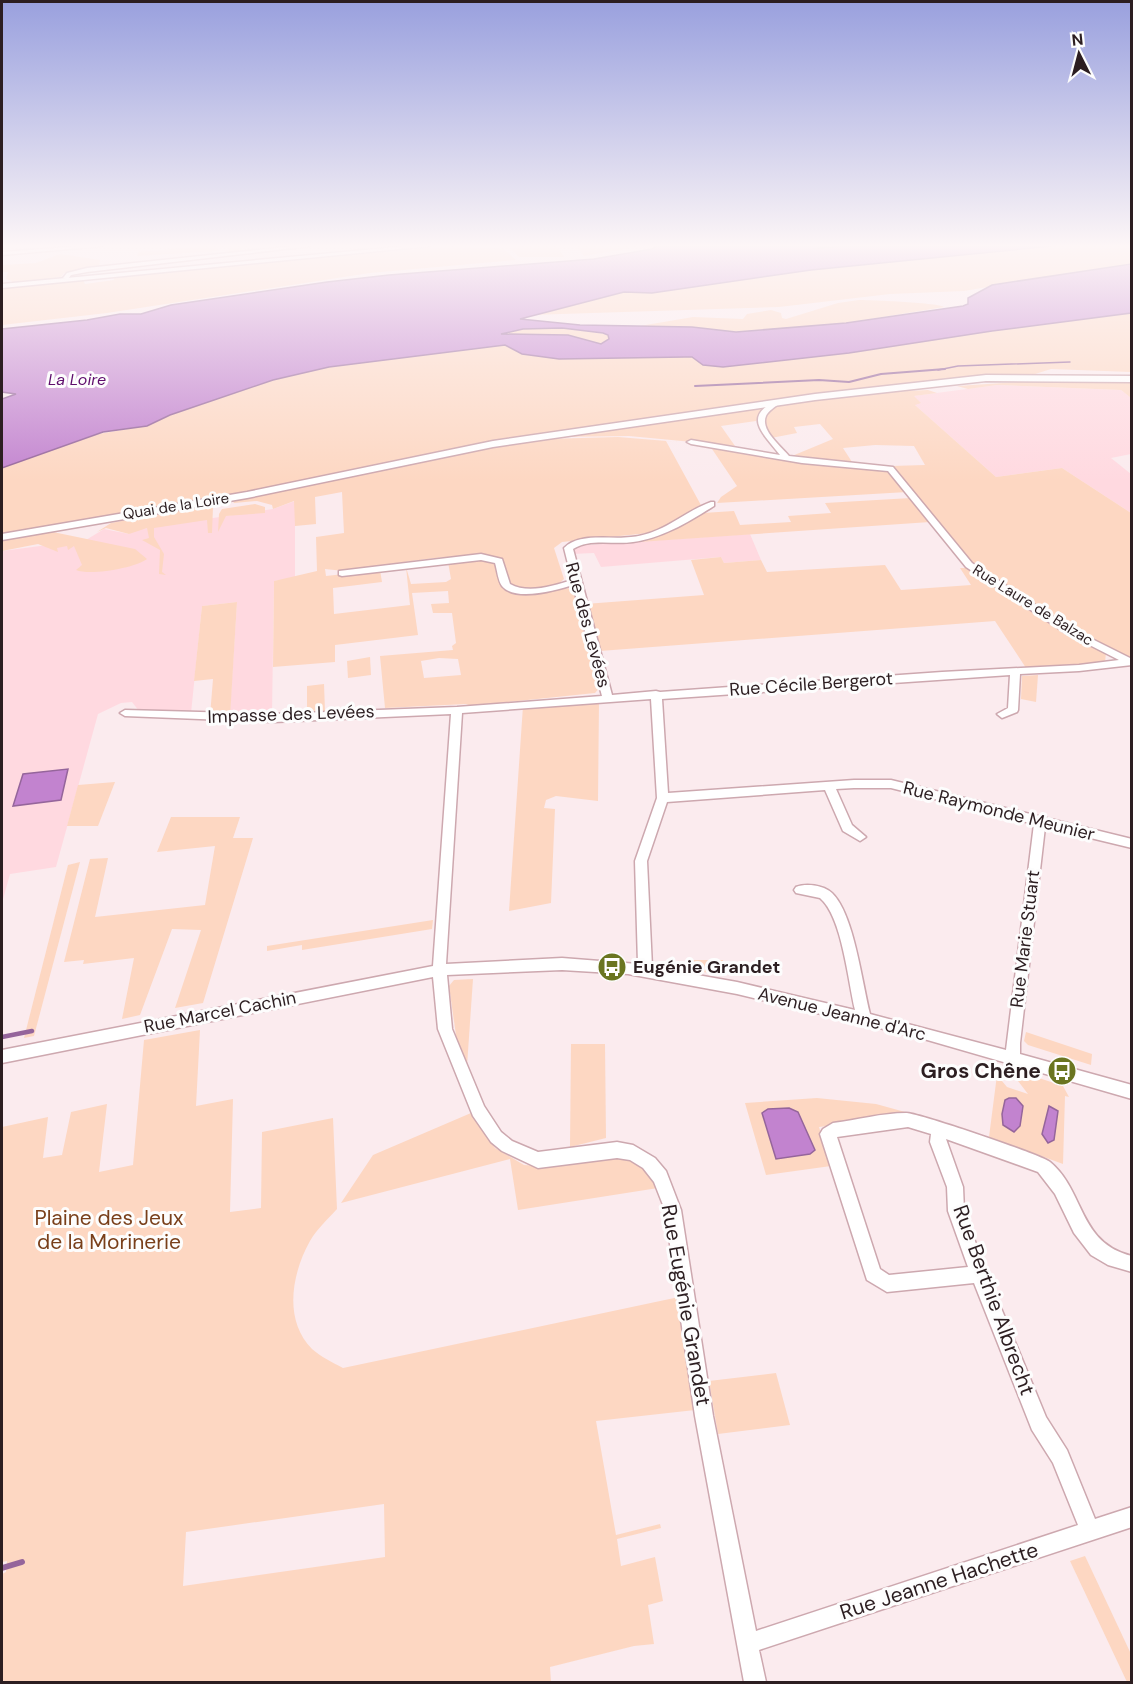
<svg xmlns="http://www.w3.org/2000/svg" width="1133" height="1684" font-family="'DM Sans',sans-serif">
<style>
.built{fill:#ffd9e0}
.green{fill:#fdd7c2;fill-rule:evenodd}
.water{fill:#c283cf;stroke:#95659b;stroke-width:1.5;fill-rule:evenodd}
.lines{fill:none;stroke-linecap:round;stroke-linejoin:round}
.stream-far3{stroke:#95659b;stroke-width:1.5}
.stream-far2{stroke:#95659b;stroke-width:2}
.stream-far1{stroke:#95659b;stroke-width:4.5}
.stream{stroke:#95659b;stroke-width:6}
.minor-casing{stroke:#cda8af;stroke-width:3}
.major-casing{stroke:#cda8af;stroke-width:3}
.minor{fill:#fff;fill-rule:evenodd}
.major{fill:#fff;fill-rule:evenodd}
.labels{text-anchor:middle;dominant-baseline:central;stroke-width:6;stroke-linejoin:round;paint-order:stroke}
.far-street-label{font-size:15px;fill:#2c1e21;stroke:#fdfdfd}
.far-water-label{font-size:16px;font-style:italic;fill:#5e0d6c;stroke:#fdfdfd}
.street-label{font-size:18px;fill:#2c1e21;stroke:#fdfdfd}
.poi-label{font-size:18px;font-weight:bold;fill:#2c1e21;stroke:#fdfdfd;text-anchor:start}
.near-poi-label{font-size:21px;font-weight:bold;fill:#2c1e21;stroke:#fdfdfd;text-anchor:end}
.near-park-label{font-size:21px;fill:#793f1a;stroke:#fdfdfd}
.near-street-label{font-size:21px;fill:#2c1e21;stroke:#fdfdfd}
</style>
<rect width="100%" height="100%" fill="#fbebee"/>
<g class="built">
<path d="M997,385L1121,390L1131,398V454L1111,458L1131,474V513L1062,468L996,477L906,397Z"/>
<path d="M295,501V578L274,581L272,714H236V710H230L237,602L202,606L191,713L139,711L132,702L121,703L98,714L56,867L10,874L2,903V551L86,540L104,529L129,534L134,530L273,509Z"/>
<path d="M750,534L761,560L724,563L721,557L601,567L594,553L572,554L571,547L574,546Z"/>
</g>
<g class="green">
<path d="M203,246H257L241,248L242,254L230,255L228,247L218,248L217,251L137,256L138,252Z"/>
<path d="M453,246L504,249L516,260L370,273L107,313L2,325V288L82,278L85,284L114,280L115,275Z"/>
<path d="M518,246H557L564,257H519L510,248Z"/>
<path d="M576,246H641L584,256Z"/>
<path d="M906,246H1131V269L1022,281L964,291L890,294L779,307L530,315L623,292Z"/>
<path d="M60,254L100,260L99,268L64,273L61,277L11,283L12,281L6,279L8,272H2V265L36,263Z"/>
<path d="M859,300C871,300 940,303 944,307L846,323L736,332L692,327L640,326L693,317L743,319L747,314L771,310L781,313L782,318L786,319L838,303Z"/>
<path d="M1131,313V372L1051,369L1032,375L984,378L526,437L288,485L2,535V468L92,435L128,429L296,370L523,329H578L609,335V340L967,334Z"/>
<path d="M1035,381L1131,383V398L1121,390L997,385L968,389L957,386Z"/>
<path d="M928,390L937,393L914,396L921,403L915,405L996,477L1062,468L1131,513V658L1128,659L1088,640L976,569L891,466L925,465L914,446L875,445L843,448L852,462L792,456L833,439L820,424L794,427L797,433L771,438L764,426V415L777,404L866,393Z"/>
<path d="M764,406L768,408L756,421L721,426L735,446L629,436L552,437Z"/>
<path d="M618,437L679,442L666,441L702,507L658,532L562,542L554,548L564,579C553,591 526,590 511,588L502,561C480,546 373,568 344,571L325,569L326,576L380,570L382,582L333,588L334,614L410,605L406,567L411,584L446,582L451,579L448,562C460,560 490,553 497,567C502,577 499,586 510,592L573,588L601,686L595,693L471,706L466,704L385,708L380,656L453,650L452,646L456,643L452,613H433L431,604L449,603L448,591L412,593L418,635L335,645V662L273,667L274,581L317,571L316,537L344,533L342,492L315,497L316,524L295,526L294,501L273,509L272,505L257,501L234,503L232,500L481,449L545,439ZM439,658L458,659L461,675L424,678L421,661Z"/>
<path d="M710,446L888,470L907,492L717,503L721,497L737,486Z"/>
<path d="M911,498L930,522L639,542L662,534L703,513L734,511L740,525L791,522L788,516L831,513L825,503Z"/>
<path d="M255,504L265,507V513L226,516L218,532L219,514L222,509Z"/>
<path d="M206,505L213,507L212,533H208L207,520L154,528V537L164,554L162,572L166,575L159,574L160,550L142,540L149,538L147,528L129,534L106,528L97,532L111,523Z"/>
<path d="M53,532L135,549L147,559C135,568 90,576 76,570L82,565L74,546L68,550L67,546L57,548L58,552L38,544L2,551V540Z"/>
<path d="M721,557L724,563L761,560L767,572L885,565L901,590L971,585L960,568H969L1106,652L1105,663L1026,668L995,621L600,651L585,604L704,595L691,560Z"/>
<path d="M237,602L230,717L210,716L213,679L194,681L202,606Z"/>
<path d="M370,657L371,675L348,678L347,661Z"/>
<path d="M1038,675L1036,702L1021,699L1022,676Z"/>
<path d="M324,684L325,711L307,712V686Z"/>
<path d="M599,701L598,801L556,796L546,800L544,808L555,809L551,903L509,911L523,706Z"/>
<path d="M115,782L98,826H67L78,785Z"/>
<path d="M171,817H240L233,838H253L203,1003L175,1008L201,930L172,929L140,1015L122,1019L134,958L83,964L84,960L64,962L90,859L108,858L95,917L205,905L215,846L157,852Z"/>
<path d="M80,862L34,1036L24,1038L68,865Z"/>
<path d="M433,920L432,929L302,950V945L267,951V946Z"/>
<path d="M693,960H723L725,976L693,970Z"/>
<path d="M473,979L467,1066L457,1042L449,986L454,980Z"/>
<path d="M200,1030L196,1106L233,1099L230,1212L261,1208L262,1132L333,1118L337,1209C328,1219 317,1229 310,1241C292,1273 283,1320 312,1349C321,1357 332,1362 343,1368L679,1297L695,1410L596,1421L616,1535L660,1524L661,1528L617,1539L621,1566L655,1557L663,1601L648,1605L654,1644L634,1646L550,1667L551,1682H2V1574L6,1572L7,1561L2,1562V1127L48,1117L43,1158L62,1155L71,1112L107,1104L99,1172L133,1165L144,1040ZM384,1504L385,1557L183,1586L186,1532Z"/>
<path d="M1026,1032L1092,1054L1091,1065L1028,1045L1024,1041Z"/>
<path d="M571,1044H605L606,1138L570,1147Z"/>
<path d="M1024,1073L1063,1086L1069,1097L1065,1096L1063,1164L989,1137L997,1075L1007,1087L1028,1094L1018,1081Z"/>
<path d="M817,1098L876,1104L916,1115L819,1127L831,1166L766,1175L745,1103Z"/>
<path d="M471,1113L495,1148L524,1165L553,1167L599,1154L640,1161L658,1188L518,1210L510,1159L341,1203L373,1155Z"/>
<path d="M776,1373L790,1425L718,1434L709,1381Z"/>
<path d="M1085,1556L1131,1654V1682H1127L1070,1561Z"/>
</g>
<g class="water">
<path d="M657,246H829L813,249L844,246H1052L811,270L652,293L624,292L520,319L580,325L692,327L736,332L846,323L963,306L968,304V298L992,285L1131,264V313L992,331L849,353L723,367L703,365L692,357H685L559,359L522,354L505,345L329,367L273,380L170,415L147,426L103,432L2,468V399L16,394L2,392V329L87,320L120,314H141L171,305L327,282L389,275L594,259L652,249ZM562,328L603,333L608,335L609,339L601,344L568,335L501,334L523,329Z"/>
<path d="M68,769L61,800L13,806L23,774Z"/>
<path d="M1009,1098H1016L1023,1106L1020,1126L1014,1132L1003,1125L1002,1114L1005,1100Z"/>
<path d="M1049,1106L1058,1111L1054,1140L1048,1143L1042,1134Z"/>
<path d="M789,1108L798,1112L815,1150L810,1154L776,1159L762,1113L768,1109Z"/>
</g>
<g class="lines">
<path class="stream-far3" d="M938,370L958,366L1070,362"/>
<path class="stream-far2" d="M695,386L819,380L849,382L881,374L945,369"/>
<path class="stream-far1" d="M2,1037L32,1031"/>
<path class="stream" d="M2,1568L22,1562"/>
<g class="minor-casing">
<g id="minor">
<path d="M82,246H103L2,255V252Z"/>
<path d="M295,246H311L87,272L71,275L68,279L63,278L67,273L87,268Z"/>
<path d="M776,401L780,403C775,407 768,411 766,416C760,430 781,446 789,456L893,467L972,563L1070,628L1132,659V665L1079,671L1020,674L1018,710L1017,712L1002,718L997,714L1008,708L1010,675L662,699L668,793L854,780H891L1132,839V848L1045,827L1020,1043V1054L1132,1085V1099L917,1037L737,994L628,974L562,970L447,975L452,1029L484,1106L501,1132L512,1141L538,1152L617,1142L633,1145L655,1158L666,1171L681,1210L713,1416L756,1631L1078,1525L1053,1463L1032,1430L974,1283L887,1292L867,1280L820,1134L823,1129L833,1123C857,1120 882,1113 906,1113C918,1113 1042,1155 1050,1162C1085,1191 1078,1243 1132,1256V1272L1108,1265L1091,1255L1074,1233L1055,1194L1038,1172L946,1139L963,1187L964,1211L987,1274L1046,1417L1067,1450L1095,1519L1132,1507V1527L759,1650L766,1682H744L695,1416L665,1210L654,1182L643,1168L630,1160L617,1158L538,1168L502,1151L491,1142L473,1116L438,1029L433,977L2,1063V1050L433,966L451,714L274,722L125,716L120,713L125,710L274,714L457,707L602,696L573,585C557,590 515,602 502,586C498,581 497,569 495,563L481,560L342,576L339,575V571L481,554L502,559L510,584C528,594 553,586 572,580L564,548C580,532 610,540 631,537C664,534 683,512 711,502H714V506C688,522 663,538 633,542C614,545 590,538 573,549L612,695L656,691L660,692L942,672L1079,665L1119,660L1064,632L966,567L888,471L802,463L691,444L687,442L691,440L780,455C765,435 741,417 776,401ZM651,699L657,798L635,861L638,964L562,958L446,964L462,713ZM854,788H891L1034,824L1006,1050L870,1014C862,983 854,914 832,893C823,885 806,883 796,887L794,890L796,893L820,898C842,916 848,981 855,1010L737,982L652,967L647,861L667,802L825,790L843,831L860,841L866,837L852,825L836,789ZM908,1127L931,1134L930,1142L947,1187L948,1211L968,1267L889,1275L880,1269L837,1137Z"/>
</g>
</g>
<g class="major-casing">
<g id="major">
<path d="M407,246H430L2,288V284Z"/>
<path d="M986,375L1132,376V382L986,381L815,400L493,447L247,498L2,540V534L247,492L493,441L815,394Z"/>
</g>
</g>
<use href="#minor" class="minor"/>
<use href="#major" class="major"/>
</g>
<linearGradient id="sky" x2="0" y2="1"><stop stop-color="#99a0de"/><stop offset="0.51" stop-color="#fdf6f7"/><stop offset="1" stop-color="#fdf6f7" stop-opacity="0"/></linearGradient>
<rect width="1133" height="482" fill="url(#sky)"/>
<defs>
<g id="bus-disc" transform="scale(1.5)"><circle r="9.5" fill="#6a7520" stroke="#fdfdfd"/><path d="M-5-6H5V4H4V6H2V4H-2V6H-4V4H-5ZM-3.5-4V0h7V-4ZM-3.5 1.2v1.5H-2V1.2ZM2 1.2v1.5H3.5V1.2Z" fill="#fff"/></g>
</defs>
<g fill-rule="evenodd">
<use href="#bus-disc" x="612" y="967"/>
<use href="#bus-disc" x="1062" y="1071"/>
</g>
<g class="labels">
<g class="far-street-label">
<text transform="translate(176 506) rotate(-9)">Quai de la Loire</text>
<text transform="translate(1033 605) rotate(32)">Rue Laure de Balzac</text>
</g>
<g class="far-water-label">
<text x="77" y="379">La Loire</text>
</g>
<g class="street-label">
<text transform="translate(588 625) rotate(75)">Rue des Levées</text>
<text transform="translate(811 684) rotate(-4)">Rue Cécile Bergerot</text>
<text transform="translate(291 714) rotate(-2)">Impasse des Levées</text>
<text transform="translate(999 811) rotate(14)">Rue Raymonde Meunier</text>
<text transform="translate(1025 939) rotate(-83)">Rue Marie Stuart</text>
<text transform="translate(220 1012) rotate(-11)">Rue Marcel Cachin</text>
<text transform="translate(842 1014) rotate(14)">Avenue Jeanne d'Arc</text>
</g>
<g class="poi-label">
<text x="633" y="967">Eugénie Grandet</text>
</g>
<g class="near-poi-label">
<text x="1041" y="1071">Gros Chêne</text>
</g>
<g class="near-park-label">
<text x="109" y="1218">Plaine des Jeux<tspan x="109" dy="24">de la Morinerie</tspan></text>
</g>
<g class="near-street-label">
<text transform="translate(994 1300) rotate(70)">Rue Berthie Albrecht</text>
<text transform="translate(686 1305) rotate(80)">Rue Eugénie Grandet</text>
<text transform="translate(939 1581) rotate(-18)">Rue Jeanne Hachette</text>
</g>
</g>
<rect width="1133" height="1684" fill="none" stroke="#2c1e21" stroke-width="6"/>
<g transform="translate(1079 54) rotate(354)" stroke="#fdfdfd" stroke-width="4.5" paint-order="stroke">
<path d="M0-4.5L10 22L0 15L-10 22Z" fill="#2c1e21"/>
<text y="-9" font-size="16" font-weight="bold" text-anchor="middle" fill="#2c1e21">N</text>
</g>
</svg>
